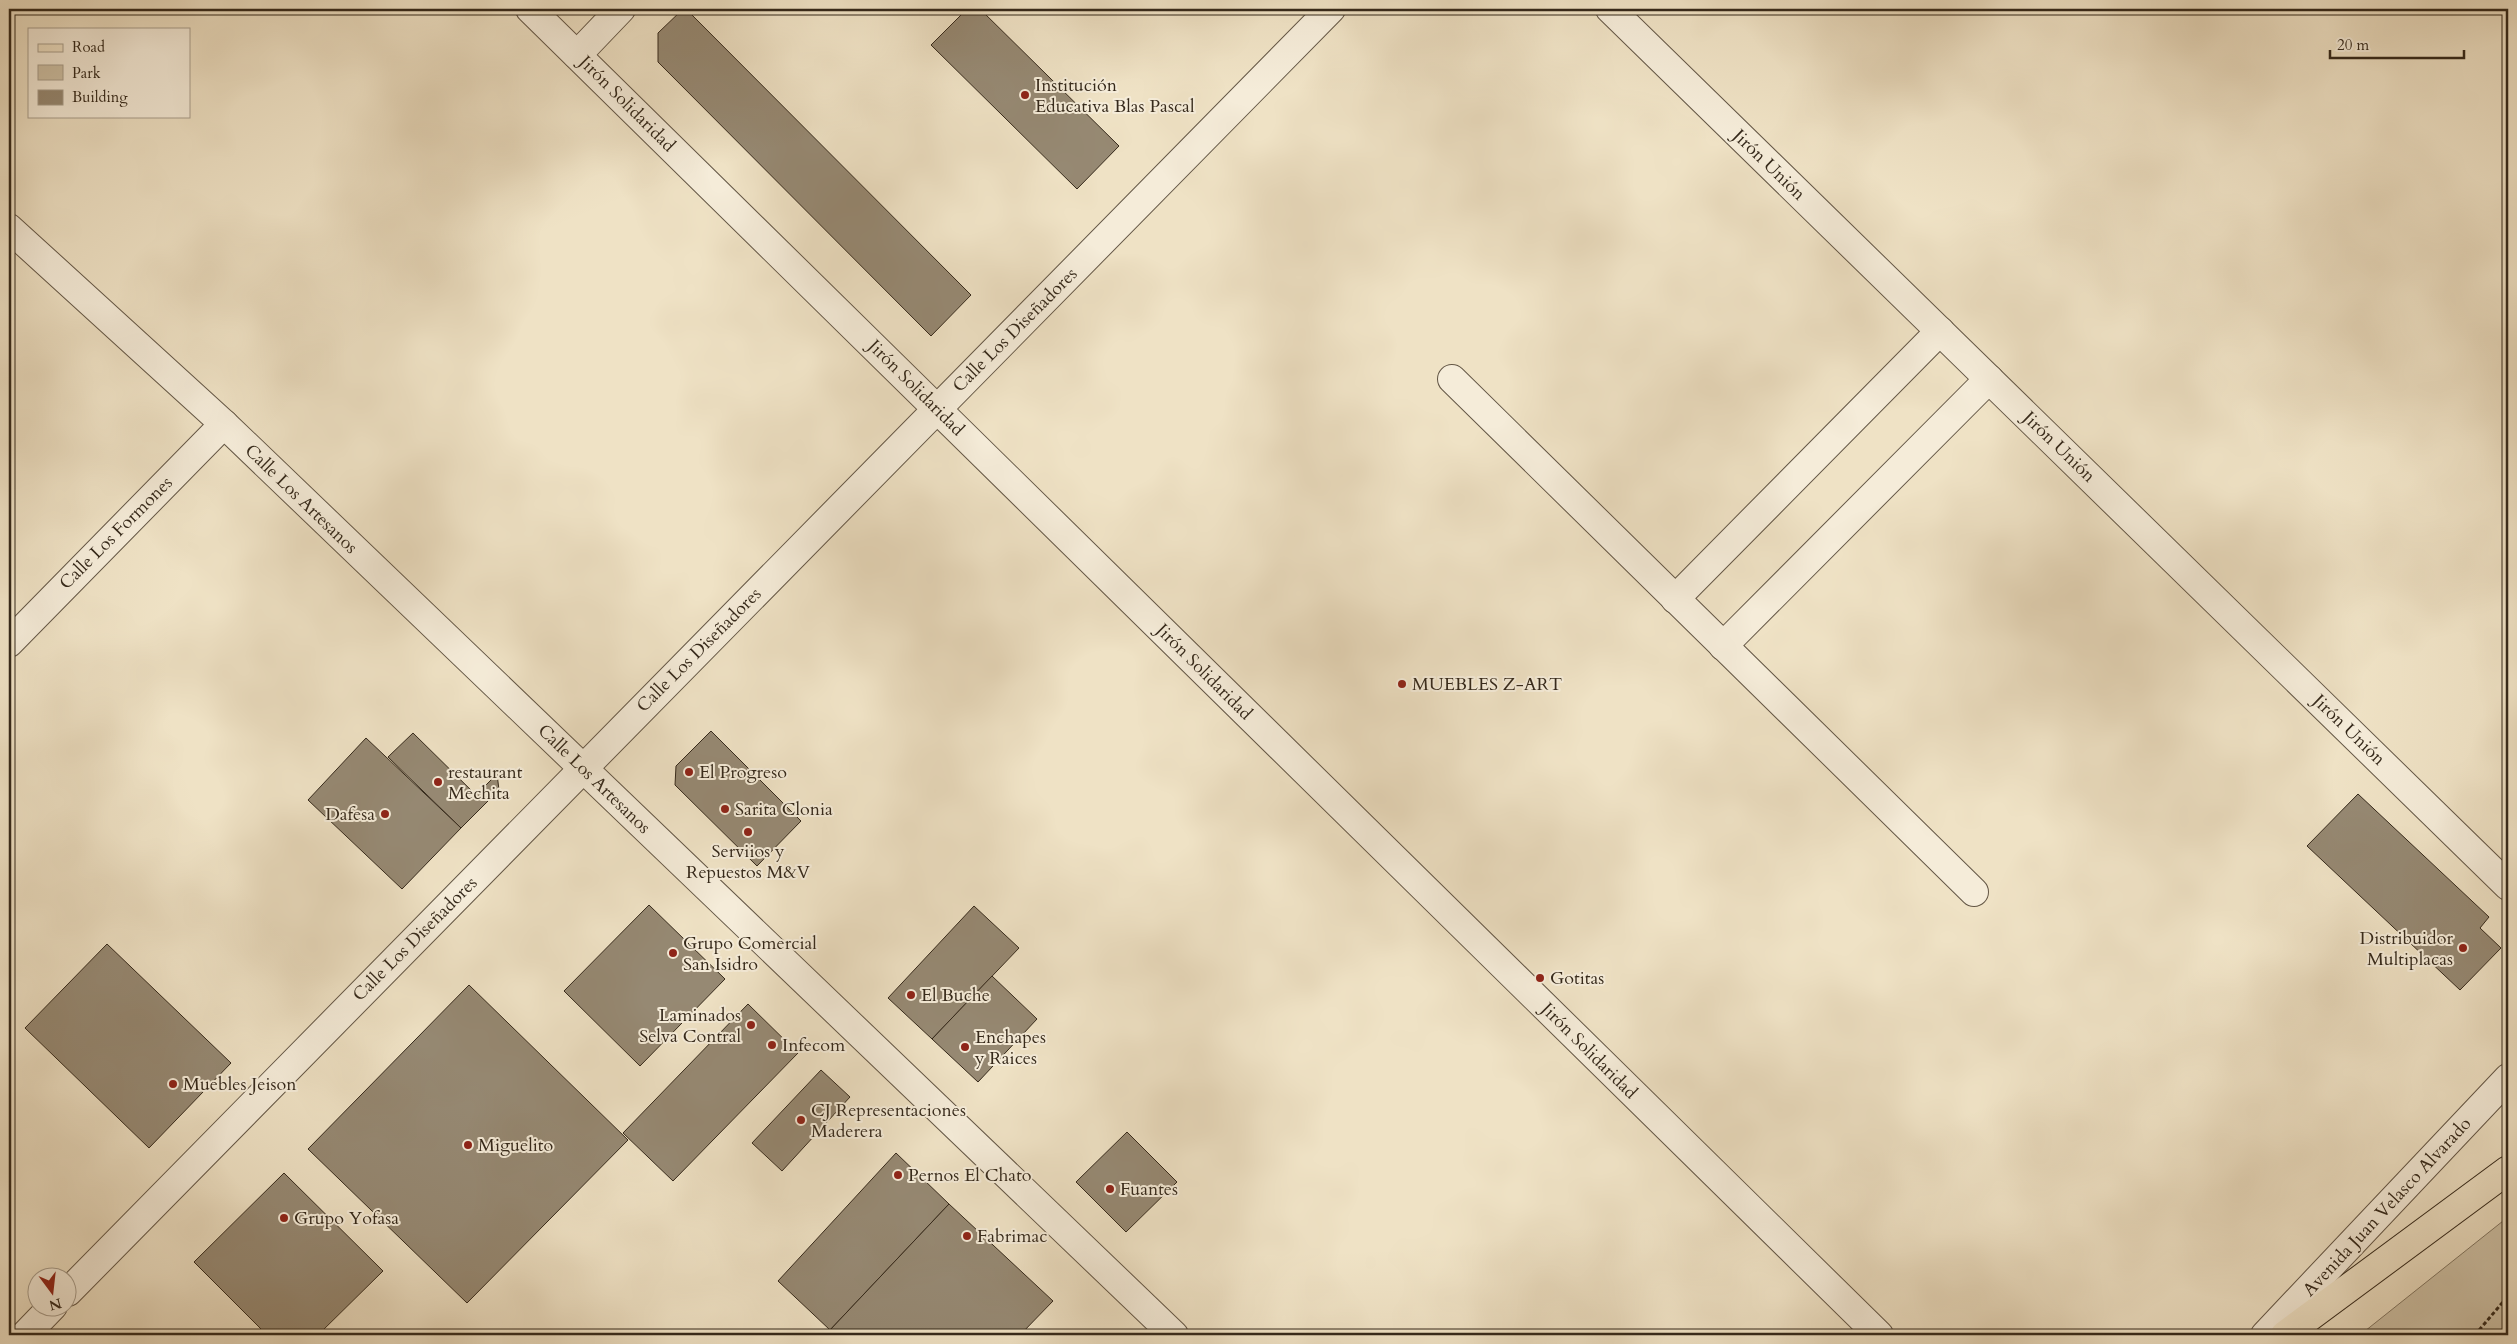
<svg xmlns="http://www.w3.org/2000/svg" width="2517" height="1344" font-family="Cardo,serif">
<style>
.green{fill:#cfc3a8;stroke:#827662}
.building{fill:#968973;stroke:#35291b}
.lines{fill:none;stroke-linecap:round;stroke-linejoin:round}
.minor-casing{stroke:#645746;stroke-width:30}
.major-casing{stroke:#35291b;stroke-width:30}
.path{stroke:#35291b;stroke-width:3;stroke-dasharray:4 2.5;stroke-linecap:butt}
.minor{stroke:#f5ecd9;stroke-width:28}
.major{stroke:#efe2c5;stroke-width:28}
.poi-dot{fill:#8f2418;stroke:#f5ecd9;stroke-width:2}
.labels{text-anchor:middle;dominant-baseline:central;stroke-width:4;stroke-linejoin:round;paint-order:stroke}
.poi-label{font-size:18px;fill:#35291b;stroke:#f5ecd9;text-anchor:start}
.street-label{font-size:18px;fill:#35291b;stroke:#f5ecd9}
</style>
<rect width="100%" height="100%" fill="#efe2c5"/>
<filter id="stains"><feTurbulence type="fractalNoise" baseFrequency=".004" numOctaves="4"/><feColorMatrix values="0 0 0 0 .2 0 0 0 0 .09 0 0 0 0 .02 0 0 0 .5 -.17"/></filter>
<radialGradient id="worn" r=".72"><stop offset=".6" stop-color="#630" stop-opacity="0"/><stop offset="1" stop-color="#630" stop-opacity=".3"/></radialGradient>
<path class="green" d="M2508,1217V1335H2360Z"/>
<g class="building">
<path d="M683,9H686L971,295L931,336L658,62V33Z"/>
<path d="M967,9H980L1119,146L1077,189L931,45Z"/>
<path d="M711,731L801,821L757,866L675,785L676,766Z"/>
<path d="M413,733L476,795L497,774L499,790L461,828L388,757Z"/>
<path d="M366,738L461,828L402,889L308,800Z"/>
<path d="M2358,794L2489,917L2480,928L2501,948L2460,990L2307,846Z"/>
<path d="M649,905L725,979L640,1066L564,991Z"/>
<path d="M974,906L1019,948L932,1039L888,998Z"/>
<path d="M107,944L231,1063L149,1148L25,1028Z"/>
<path d="M992,976L1037,1019L978,1082L932,1039Z"/>
<path d="M469,985L628,1140L467,1303L308,1149Z"/>
<path d="M748,1004L798,1053L673,1181L623,1133Z"/>
<path d="M821,1070L850,1097L782,1171L752,1143Z"/>
<path d="M1127,1132L1177,1182L1126,1232L1076,1182Z"/>
<path d="M896,1153L949,1204L830,1330L778,1281Z"/>
<path d="M284,1173L383,1271L318,1335H267L194,1262Z"/>
<path d="M949,1204L1053,1301L1020,1335H835L830,1330Z"/>
</g>
<g class="lines">
<g class="minor-casing">
<g id="minor">
<path d="M530,9L1879,1335"/>
<path d="M1610,9L2508,886"/>
<path d="M577,55L621,9"/>
<path d="M9,228L224,424L1174,1335"/>
<path d="M1452,379L1974,892"/>
<path d="M1675,599L1940,331"/>
<path d="M9,643L224,424"/>
<path d="M1723,646L1989,379"/>
<path d="M68,1292L1331,9"/>
<path d="M25,1335L53,1306"/>
<path d="M2265,1335L2508,1078"/>
</g>
</g>
<g class="major-casing">
<path id="major" d="M2285,1335L2508,1170"/>
</g>
<path class="path" d="M2475,1335L2508,1296"/>
<use href="#minor" class="minor"/>
<use href="#major" class="major"/>
</g>
<g class="poi-dot">
<circle cx="1025" cy="95" r="5"/>
<circle cx="1402" cy="684" r="5"/>
<circle cx="689" cy="772" r="5"/>
<circle cx="438" cy="782" r="5"/>
<circle cx="725" cy="809" r="5"/>
<circle cx="385" cy="814" r="5"/>
<circle cx="748" cy="832" r="5"/>
<circle cx="2463" cy="948" r="5"/>
<circle cx="673" cy="953" r="5"/>
<circle cx="1540" cy="978" r="5"/>
<circle cx="911" cy="995" r="5"/>
<circle cx="751" cy="1025" r="5"/>
<circle cx="772" cy="1045" r="5"/>
<circle cx="965" cy="1047" r="5"/>
<circle cx="173" cy="1084" r="5"/>
<circle cx="801" cy="1120" r="5"/>
<circle cx="468" cy="1145" r="5"/>
<circle cx="898" cy="1175" r="5"/>
<circle cx="1110" cy="1189" r="5"/>
<circle cx="284" cy="1218" r="5"/>
<circle cx="967" cy="1236" r="5"/>
</g>
<g class="labels">
<g class="poi-label">
<text x="1035" y="85">Institución<tspan x="1035" dy="21">Educativa Blas Pascal</tspan></text>
<text x="1412" y="684">MUEBLES Z-ART</text>
<text x="448" y="772">restaurant<tspan x="448" dy="21">Mechita</tspan></text>
<text x="699" y="772">El Progreso</text>
<text x="735" y="809">Sarita Clonia</text>
<text x="375" y="814" text-anchor="end">Dafesa</text>
<text x="748" y="851" text-anchor="middle">Serviios y<tspan x="748" dy="21">Repuestos M&amp;V</tspan></text>
<text x="2453" y="938" text-anchor="end">Distribuidor<tspan x="2453" dy="21">Multiplacas</tspan></text>
<text x="683" y="943">Grupo Comercial<tspan x="683" dy="21">San Isidro</tspan></text>
<text x="1550" y="978">Gotitas</text>
<text x="921" y="995">El Buche</text>
<text x="741" y="1015" text-anchor="end">Laminados<tspan x="741" dy="21">Selva Contral</tspan></text>
<text x="975" y="1037">Enchapes<tspan x="975" dy="21">y Raices</tspan></text>
<text x="782" y="1045">Infecom</text>
<text x="183" y="1084">Muebles Jeison</text>
<text x="811" y="1110">CJ Representaciones<tspan x="811" dy="21">Maderera</tspan></text>
<text x="478" y="1145">Miguelito</text>
<text x="908" y="1175">Pernos El Chato</text>
<text x="1120" y="1189">Fuantes</text>
<text x="294" y="1218">Grupo Yofasa</text>
<text x="977" y="1236">Fabrimac</text>
</g>
<g class="street-label">
<text transform="translate(627 104) rotate(45)">Jirón Solidaridad</text>
<text transform="translate(1769 165) rotate(44)">Jirón Unión</text>
<text transform="translate(1015 330) rotate(-45)">Calle Los Diseñadores</text>
<text transform="translate(916 388) rotate(45)">Jirón Solidaridad</text>
<text transform="translate(2059 447) rotate(44)">Jirón Unión</text>
<text transform="translate(301 499) rotate(44)">Calle Los Artesanos</text>
<text transform="translate(116 533) rotate(-45)">Calle Los Formones</text>
<text transform="translate(699 650) rotate(-45)">Calle Los Diseñadores</text>
<text transform="translate(1204 672) rotate(45)">Jirón Solidaridad</text>
<text transform="translate(2349 730) rotate(44)">Jirón Unión</text>
<text transform="translate(594 779) rotate(44)">Calle Los Artesanos</text>
<text transform="translate(415 939) rotate(-45)">Calle Los Diseñadores</text>
<text transform="translate(1589 1051) rotate(45)">Jirón Solidaridad</text>
<text transform="translate(2387 1207) rotate(-47)">Avenida Juan Velasco Alvarado</text>
</g>
</g>
<rect width="2517" height="1344" fill="none" stroke="#efe2c5" stroke-width="30"/>
<rect x="10" y="10" width="2497" height="1324" fill="none" stroke="#35291b" stroke-width="2.5"/>
<rect x="15" y="15" width="2487" height="1314" fill="none" stroke="#35291b"/>
<rect x="28" y="28" width="162" height="90" fill="#f5ecd9" stroke="#a89e8d"/>
<rect x="38" y="44" width="25" height="8" fill="#efe2c5" stroke="#a89e8d"/>
<text x="72" y="52" font-size="15" fill="#35291b">Road</text>
<rect x="38" y="65" width="25" height="15" fill="#cfc3a8" stroke="#a89e8d"/>
<text x="72" y="78" font-size="15" fill="#35291b">Park</text>
<rect x="38" y="90" width="25" height="15" fill="#968973" stroke="#a89e8d"/>
<text x="72" y="102" font-size="15" fill="#35291b">Building</text>
<g transform="translate(52 1292) rotate(165)"><circle r="24" fill="#f5ecd9" stroke="#a89e8d"/>
<path d="M0-4L9 19L0 12L-9 19Z" fill="#8f2418"/>
<text y="-8" font-size="14" font-weight="bold" text-anchor="middle" fill="#35291b">N</text>
</g>
<path d="M2330 50v8h134v-8" fill="none" stroke="#35291b" stroke-width="2.5"/>
<text x="2337" y="50" font-size="15" fill="#35291b" stroke="#f5ecd9" stroke-width="4" paint-order="stroke">20 m</text>
<rect width="100%" height="100%" filter="url(#stains)"/>
<rect width="100%" height="100%" fill="url(#worn)"/>
</svg>
